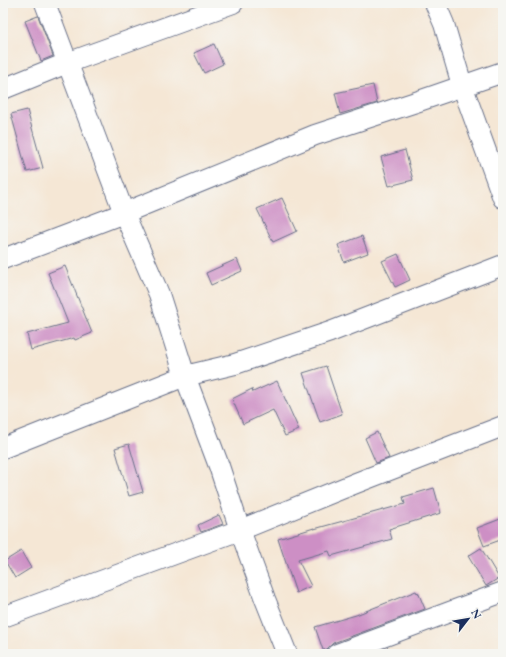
<svg xmlns="http://www.w3.org/2000/svg" width="506" height="657" font-family="'EB Garamond',serif">
<style>
.building{fill:#cd8fc5}
.lines{fill:none;stroke-linecap:round;stroke-linejoin:round}
.street-casing{stroke:#676f88;stroke-width:22}
.street{stroke:#fff;stroke-width:20}
</style>
<rect width="100%" height="100%" fill="#f6f6f2"/>
<filter id="ink" filterUnits="userSpaceOnUse"><feTurbulence type="fractalNoise" baseFrequency=".025" numOctaves="2"/><feDisplacementMap in="SourceGraphic" scale="8" xChannelSelector="R" yChannelSelector="G"/><feConvolveMatrix kernelMatrix="1 2 1 2 8 2 1 2 1" color-interpolation-filters="sRGB"/></filter>
<filter id="wash" filterUnits="userSpaceOnUse"><feTurbulence type="fractalNoise" baseFrequency=".012" numOctaves="4" result="noise"/><feDisplacementMap in="SourceGraphic" scale="16" xChannelSelector="R" yChannelSelector="G"/><feGaussianBlur stdDeviation="0.9" result="paint"/><feColorMatrix in="noise" values="0 0 0 0 0 0 0 0 0 0 0 0 0 0 0 0 0 1.4 0 .05"/><feComposite in="paint" operator="in"/></filter>
<g filter="url(#wash)">
<rect width="100%" height="100%" fill="#f5e7d5"/>
<g id="blocks">
<g class="building">
<path d="M38,16L53,56L41,61L25,21Z"/>
<path d="M214,44L223,64L204,73L194,53Z"/>
<path d="M373,85L377,103L340,114L335,93Z"/>
<path d="M27,110L43,168L27,172L11,114Z"/>
<path d="M405,150L413,180L389,186L381,157Z"/>
<path d="M282,198L297,231L273,242L257,209Z"/>
<path d="M362,236L368,253L344,262L338,245Z"/>
<path d="M398,254L410,280L395,287L382,261Z"/>
<path d="M237,259L242,271L211,285L206,273Z"/>
<path d="M65,266L92,333L75,340L74,338L31,350L27,334L68,323L48,273Z"/>
<path d="M326,366L342,414L320,422L303,373Z"/>
<path d="M277,381L299,430L285,436L273,410L243,424L232,399L252,389L253,392Z"/>
<path d="M377,432L389,458L376,463L365,438Z"/>
<path d="M129,444L143,492L129,496L115,448Z"/>
<path d="M434,488L441,513L389,529L392,539L331,556L329,551L298,560L311,586L296,593L278,539L314,528V529L405,504L403,497Z"/>
<path d="M219,515L223,524L201,532L198,525Z"/>
<path d="M503,518V539L484,546L477,528Z"/>
<path d="M481,548L499,578L486,586L468,556Z"/>
<path d="M21,551L31,568L15,578L5,561Z"/>
<path d="M416,591L417,593L418,592L425,609L333,643L327,649L323,650L315,627L356,615Z"/>
</g>
</g>
</g>
<g filter="url(#ink)">
<use href="#blocks" fill-opacity="0" stroke="#676f88" stroke-width="1"/>
<g class="lines">
<g class="street-casing">
<g id="street">
<path d="M45,3L124,213L159,294L185,376L219,466L240,530L265,599L287,654"/>
<path d="M435,3L444,24L462,85L503,198"/>
<path d="M3,89L67,63L233,3"/>
<path d="M3,259L124,213L315,135L419,101L503,72"/>
<path d="M3,448L185,376L235,364L330,332L503,265"/>
<path d="M3,617L240,530L356,483L503,426"/>
<path d="M337,654L503,592"/>
</g>
</g>
<use href="#street" class="street"/>
</g>
</g>
<rect width="506" height="657" fill="none" stroke="#f6f6f2" stroke-width="16"/>
<g transform="translate(468 619) rotate(59)" stroke="#f6f6f2" stroke-width="3" paint-order="stroke">
<path d="M0-3L7 15L0 10L-7 15Z" fill="#1b2f5e"/>
<text y="-6" font-size="11" font-weight="bold" text-anchor="middle" fill="#1b2f5e">N</text>
</g>
</svg>
